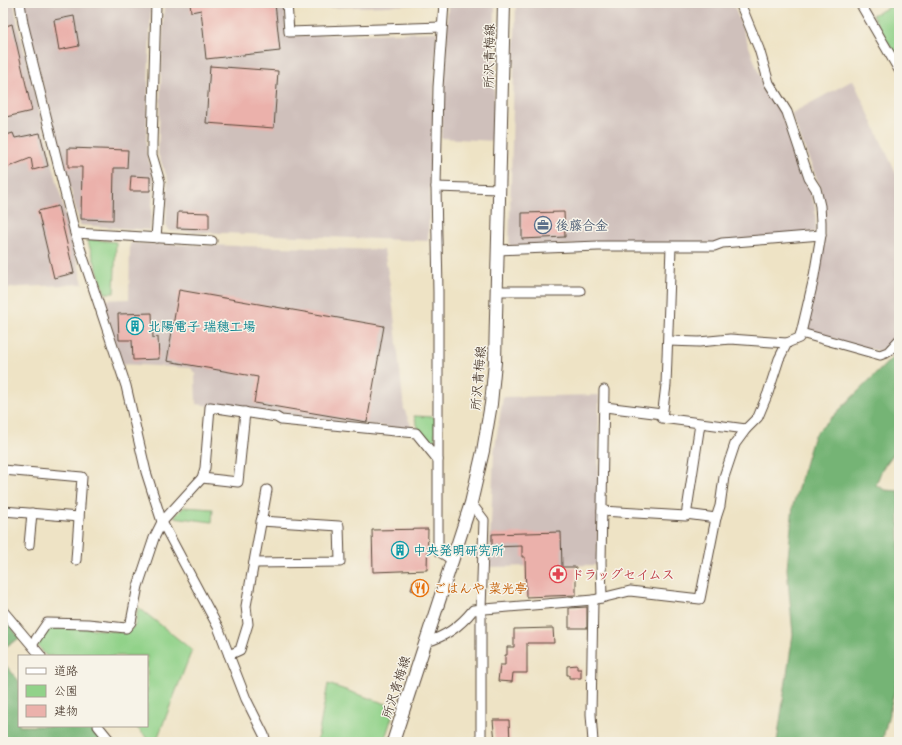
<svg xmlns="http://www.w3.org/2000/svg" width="902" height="745" font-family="Sriracha,'Klee One',sans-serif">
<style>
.industrial{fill:#cfc0bb}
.green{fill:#91d289;stroke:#667e54}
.forest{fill:#74b475;stroke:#586f4a}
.building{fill:#ebb1ab}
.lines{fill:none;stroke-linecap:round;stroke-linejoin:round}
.minor-casing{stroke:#564637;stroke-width:11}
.major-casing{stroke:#564637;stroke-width:14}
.minor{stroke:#fff;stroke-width:9}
.major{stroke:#fff;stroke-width:12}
.labels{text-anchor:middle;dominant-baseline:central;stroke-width:3;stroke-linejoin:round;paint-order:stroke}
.street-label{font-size:13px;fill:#3b2a1e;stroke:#f7f3e8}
.service-label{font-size:13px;font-weight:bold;fill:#4e5e75;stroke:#f7f3e8;text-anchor:start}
.culture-label{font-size:13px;font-weight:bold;fill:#0d838f;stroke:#f7f3e8;text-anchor:start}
.health-label{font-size:13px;font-weight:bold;fill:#be3a42;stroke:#f7f3e8;text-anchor:start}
.food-label{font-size:13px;font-weight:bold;fill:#c56008;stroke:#f7f3e8;text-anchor:start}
</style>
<rect width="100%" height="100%" fill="#f7f3e8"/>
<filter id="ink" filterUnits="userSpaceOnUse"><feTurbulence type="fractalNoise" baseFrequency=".025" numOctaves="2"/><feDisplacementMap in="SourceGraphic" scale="8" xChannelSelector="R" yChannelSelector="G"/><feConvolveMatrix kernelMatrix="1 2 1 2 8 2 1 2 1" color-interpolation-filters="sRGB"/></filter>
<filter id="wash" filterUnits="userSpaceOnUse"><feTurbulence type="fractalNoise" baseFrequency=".012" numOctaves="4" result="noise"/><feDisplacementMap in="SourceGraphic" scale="16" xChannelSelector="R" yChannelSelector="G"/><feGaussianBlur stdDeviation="0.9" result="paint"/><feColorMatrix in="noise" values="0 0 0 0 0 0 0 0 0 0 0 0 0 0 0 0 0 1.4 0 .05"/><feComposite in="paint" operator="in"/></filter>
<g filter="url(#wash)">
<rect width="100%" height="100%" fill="#eee3c5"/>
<g class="industrial">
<path d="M3,3H14L18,26L83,284L3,288Z"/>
<path d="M24,3H151L146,150L154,179L150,230L80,225L26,22Z"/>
<path d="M164,3H285L286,36L437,32L428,241L170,231L166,225L168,180L158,154Z"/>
<path d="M294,3H495L494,141L441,138L448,4L294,9Z"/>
<path d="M516,3H733L761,79L781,112L815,206L816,232L713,243L509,246Z"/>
<path d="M853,80L899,180V333L884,348L878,351L809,332L806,325L824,237L820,187L792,117V113Z"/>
<path d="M130,243L384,250L392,297L404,409L413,430L196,404L195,374L191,368L121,364L102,300L129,299Z"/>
<path d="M599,395L597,565L489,567L494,453L503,397Z"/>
</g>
<g class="green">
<path d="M899,3V61L872,15Z"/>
<path d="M87,239L116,242L114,293H105Z"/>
<path d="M414,416L435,417V441L428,443L419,430Z"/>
<path d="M184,507L213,509L212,522L174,517Z"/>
<path d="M138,607L192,650L156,742H151L135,726H147V656H46L37,644L49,628H88L127,633L135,625Z"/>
<path d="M328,684L395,707L384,742H317Z"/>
</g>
<g class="forest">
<path d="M899,351V447L882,469L876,485L885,490L899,491V673L882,742H777L793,634L787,569L793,505L814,435Z"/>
<path d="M6,621L20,638L3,648V624Z"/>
<path d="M3,662L19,681V726H92L106,742H3Z"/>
</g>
<g id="blocks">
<g class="building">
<path d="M190,3H275L280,51L206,59L201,10L191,12Z"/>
<path d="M74,16L79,46L59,50L54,20Z"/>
<path d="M12,24L32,111L6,117L3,104V27Z"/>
<path d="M210,66L278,71L274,128L206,123Z"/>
<path d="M13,133L15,138L40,133L48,166L33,170L31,158L3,169V136Z"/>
<path d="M68,148L128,150L127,168H114L113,220L81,219L82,167H68Z"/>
<path d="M131,176L150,177V191H130Z"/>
<path d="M58,206L74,273L54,278L38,211Z"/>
<path d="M178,212L209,213V229L177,228Z"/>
<path d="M564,212L565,237L522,239V213Z"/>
<path d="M179,290L384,326L367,422L254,403L258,377L167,361Z"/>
<path d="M152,313L153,338L158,337L159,359L133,360L132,340H119L118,314Z"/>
<path d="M428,529L427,570L373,572L372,530Z"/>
<path d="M561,532L562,567H576V595L526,597L525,557H522V546L492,547V534Z"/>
<path d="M413,581L428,585L425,594L411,590Z"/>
<path d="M587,607V628H569V608Z"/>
<path d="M553,628L554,643H527V673H513L512,682L498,681L500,665H505V655H507V647H514V629Z"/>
<path d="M577,665V669H581V678H569V675H567V666Z"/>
<path d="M493,720H509L510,742H495Z"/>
</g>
</g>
</g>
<g filter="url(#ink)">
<use href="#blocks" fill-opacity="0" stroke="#564637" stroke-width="1"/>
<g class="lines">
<g class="minor-casing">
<g id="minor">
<path d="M20,3L23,23L75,233L126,386L146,472L162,522L218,627L246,699L264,735L266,742"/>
<path d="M156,3L152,143V155L160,182L156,238"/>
<path d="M287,3L289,32L442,27"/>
<path d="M444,3L438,87L436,187L438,292V544L440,552L452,560"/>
<path d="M860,3L899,70"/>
<path d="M436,187L499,189"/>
<path d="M75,233L212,241"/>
<path d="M671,247L666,385L662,418L746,429"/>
<path d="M498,250L598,246H714L722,243L821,235"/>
<path d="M497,291H580"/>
<path d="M801,333L880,355L888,352L899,340"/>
<path d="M668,341L699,342L730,339L787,343L799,338L801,333L813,282L821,235V222L820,206L816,189L809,178L787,112L769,83L759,49L740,3"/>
<path d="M605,407L662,414"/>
<path d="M3,470L82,477L76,560"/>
<path d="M202,478L238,482L245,412"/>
<path d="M471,503L484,520L481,609V742"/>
<path d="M3,511L79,517"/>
<path d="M602,511L686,516L700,424"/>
<path d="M686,514L716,518"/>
<path d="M29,545L32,513"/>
<path d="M254,563L340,562L339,526L261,521"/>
<path d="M602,598L601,562L604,390"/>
<path d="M3,611L41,656"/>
<path d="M426,642C445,637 461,625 473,610L593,600L630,591L700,599L716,518L720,506L724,477L735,444L746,429L758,417L768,393L779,359L787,343"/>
<path d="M32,645L47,623L88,624L126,628L131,622L138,586L154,538L162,522L202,478L205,468L210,407L276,417L281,420L416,433L438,460"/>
<path d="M229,655L240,650L248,624L246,606L267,490"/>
<path d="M98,726L111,742"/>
<path d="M593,742L591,714L593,600"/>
</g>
</g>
<g class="major-casing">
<path id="major" d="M393,742L471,503L483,451L491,404L495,362L496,317L504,3"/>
</g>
<use href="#minor" class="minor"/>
<use href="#major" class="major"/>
</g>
</g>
<defs>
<g id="office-ring" transform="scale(0.9)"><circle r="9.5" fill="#f7f3e8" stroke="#5c6f8a" stroke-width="1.5"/><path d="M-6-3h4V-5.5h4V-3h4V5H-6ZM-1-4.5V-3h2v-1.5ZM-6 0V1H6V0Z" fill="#5c6f8a"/></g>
<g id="building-ring" transform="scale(0.9)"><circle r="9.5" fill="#f7f3e8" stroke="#0f9aa8" stroke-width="1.5"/><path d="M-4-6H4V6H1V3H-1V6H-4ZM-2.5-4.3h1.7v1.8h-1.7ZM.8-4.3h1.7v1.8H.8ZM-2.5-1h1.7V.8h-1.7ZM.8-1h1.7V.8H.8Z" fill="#0f9aa8"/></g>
<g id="pharmacy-ring" transform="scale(0.9)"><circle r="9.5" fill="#f7f3e8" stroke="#e0444e" stroke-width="1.5"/><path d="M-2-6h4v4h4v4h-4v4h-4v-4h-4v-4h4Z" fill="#e0444e"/></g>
<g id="restaurant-ring" transform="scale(0.9)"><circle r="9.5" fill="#f7f3e8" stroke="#e8710a" stroke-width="1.5"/><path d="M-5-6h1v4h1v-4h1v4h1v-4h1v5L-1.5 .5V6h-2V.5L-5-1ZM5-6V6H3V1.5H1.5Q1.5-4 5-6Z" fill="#e8710a"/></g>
</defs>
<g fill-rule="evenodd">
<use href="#office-ring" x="543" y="225"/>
<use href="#building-ring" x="135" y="326"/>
<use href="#building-ring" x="400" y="550"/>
<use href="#pharmacy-ring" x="558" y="574"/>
<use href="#restaurant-ring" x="420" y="588"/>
</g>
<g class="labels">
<g class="street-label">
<text transform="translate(489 56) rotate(-89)">所沢青梅線</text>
<text transform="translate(478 378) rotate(-85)">所沢青梅線</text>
<text transform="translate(396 687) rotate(-72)">所沢青梅線</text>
</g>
<g class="service-label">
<text x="556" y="225">後藤合金</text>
</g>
<g class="culture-label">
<text x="148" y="326">北陽電子 瑞穂工場</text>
<text x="413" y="550">中央発明研究所</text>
</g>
<g class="health-label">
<text x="571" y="574">ドラッグセイムス</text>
</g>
<g class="food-label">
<text x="433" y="588">ごはんや 菜光亭</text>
</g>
</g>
<rect width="902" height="745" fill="none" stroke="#f7f3e8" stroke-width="16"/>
<rect x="18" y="655" width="130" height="72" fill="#f7f3e8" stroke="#aca397"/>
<rect x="26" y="668" width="20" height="6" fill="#ffffff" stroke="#aca397"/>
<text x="54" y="675" font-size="12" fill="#3b2a1e">道路</text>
<rect x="26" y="685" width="20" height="12" fill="#91d289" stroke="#aca397"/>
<text x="54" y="695" font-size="12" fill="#3b2a1e">公園</text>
<rect x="26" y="705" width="20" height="12" fill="#ebb1ab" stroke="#aca397"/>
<text x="54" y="715" font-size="12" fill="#3b2a1e">建物</text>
</svg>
